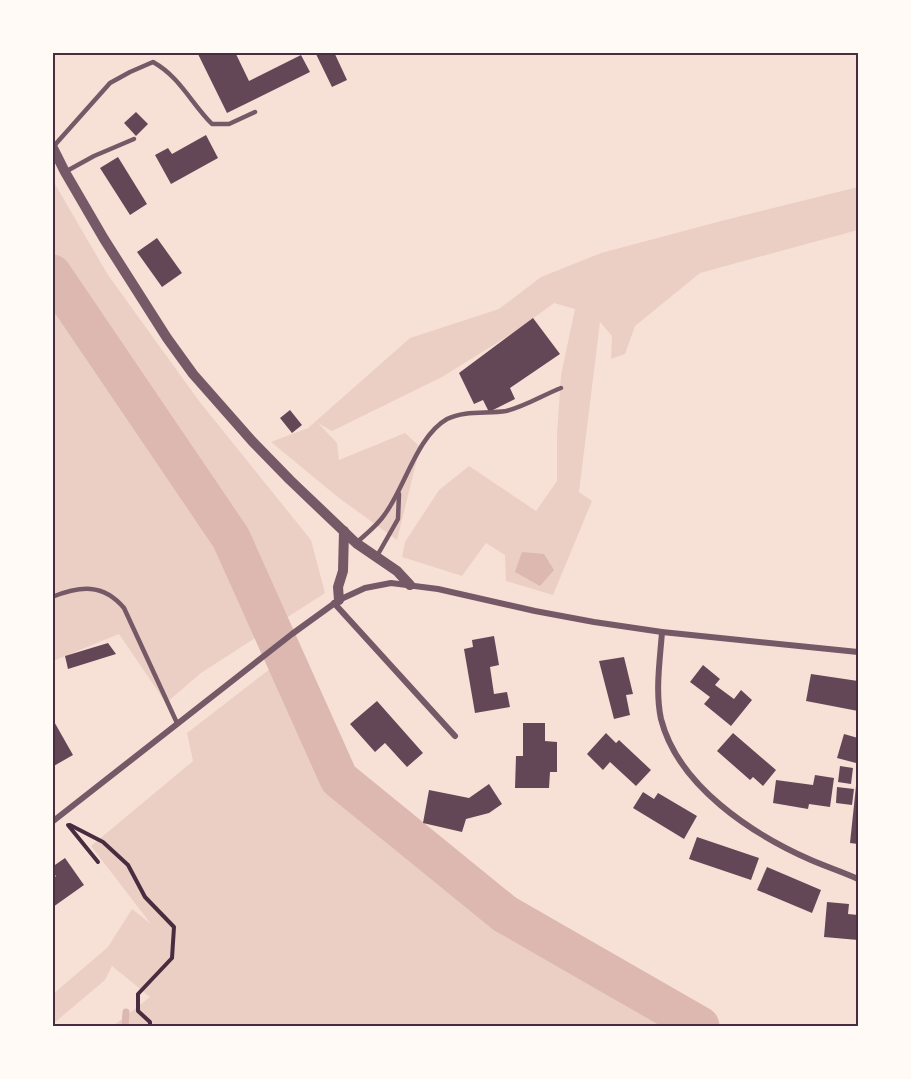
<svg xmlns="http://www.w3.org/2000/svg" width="911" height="1079" font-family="Manrope,sans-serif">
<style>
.green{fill:#ebcfc5}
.water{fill:#dcb8b0}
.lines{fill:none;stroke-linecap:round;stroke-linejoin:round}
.stream{stroke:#dcb8b0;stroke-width:7}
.river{stroke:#dcb8b0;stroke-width:39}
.building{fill:#644757}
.path{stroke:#4a2c40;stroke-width:4}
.service{stroke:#755966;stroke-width:4.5}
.minor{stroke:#755966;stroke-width:6}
.tertiary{stroke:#755966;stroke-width:10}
.neatline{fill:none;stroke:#4a2c40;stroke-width:2}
</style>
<rect width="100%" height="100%" fill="#f7e1d7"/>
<g class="green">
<path d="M52,179L108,275L199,401L311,540L325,593L201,673L166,703L119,634L53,661Z"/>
<path d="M858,187V230L700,273L635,326L625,354L611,359L612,336L600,322L579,492L592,501L553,595L506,581L505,555L486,543L462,576L402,557L405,542L439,490L469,466L536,511L557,481V434L561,375L575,309L554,303L513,333L442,377L332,431L318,423L337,443L339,460L405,433L420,447L397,540L339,498L271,442L308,428L410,338L499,309L541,277L601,253L725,220Z"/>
<path d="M275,665L334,787L502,925L670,1026H113L150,997L112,966L105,980L53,1024V994L108,947L132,909L151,924L91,846L193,761L187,733Z"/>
</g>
<path class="water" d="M522,552L544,554L554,570L540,586L515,572Z"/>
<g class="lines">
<path class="stream" d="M125,1026L126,1012"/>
<path class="river" d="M52,274L231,538L339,779L505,914L700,1026"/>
</g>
<g class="building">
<path d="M197,52H235L249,81L301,55L310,72L227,113Z"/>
<path d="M315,52H334L347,80L332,87Z"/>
<path d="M136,112L148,124L136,136L124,123Z"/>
<path d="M206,135L218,158L171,184L155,155L168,148L172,154Z"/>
<path d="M118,157L147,204L130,215L100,168Z"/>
<path d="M157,238L182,273L162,287L137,252Z"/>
<path d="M533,318L560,354L510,388L515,399L489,412L483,400L474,404L459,373Z"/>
<path d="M290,410L302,425L292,433L280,418Z"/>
<path d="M494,636L499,665L490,667L494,694L507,692L510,707L475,713L464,649L473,647L472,640Z"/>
<path d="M108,643L116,654L68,669L65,656Z"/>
<path d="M624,657L633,694L626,695L630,715L614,719L599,661Z"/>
<path d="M703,665L720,679L715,685L734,699L741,690L752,700L731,726L704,704L710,697L690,682Z"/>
<path d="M811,674L858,681V711L806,701Z"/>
<path d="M377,701L423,753L407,767L385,743L375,752L350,724Z"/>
<path d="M52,718L73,755L52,767Z"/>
<path d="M523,723H545V741L557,742V772H550L549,788H515L516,756H523Z"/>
<path d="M606,733L616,743L619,740L651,770L636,786L610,762L603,770L587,754Z"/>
<path d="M733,733L776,770L763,786L753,777L750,780L717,751Z"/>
<path d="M844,734L858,738V755L856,763L837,758Z"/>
<path d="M840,766L853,768L851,784L838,782Z"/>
<path d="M815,775L834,778L830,807L809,804L808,809L773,803L776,780L813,785Z"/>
<path d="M489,784L502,804L489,813L466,819L462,832L423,823L429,790L469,798Z"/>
<path d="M856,786L858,787V844L850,843Z"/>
<path d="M837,787L854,789L852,805L836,803Z"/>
<path d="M643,792L654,799L658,793L697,816L684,839L633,808Z"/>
<path d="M697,837L759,858L751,880L689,859Z"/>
<path d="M65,858L84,885L53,907L52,879L56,876L52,872V867Z"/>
<path d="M767,867L821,890L812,913L757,890Z"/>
<path d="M827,902L849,904L848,914L858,915V940L824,937Z"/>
</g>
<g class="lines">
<g class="path">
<path d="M68,825L98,862"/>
<path d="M70,825L103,842L128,865L145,897L174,927L172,958L138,994V1011L150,1022V1026"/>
</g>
<g class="service">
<path d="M53,147L110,83L130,72L153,62C180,77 191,103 212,124H229L255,112"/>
<path d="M65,172L94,156L134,139"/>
<path d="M356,543C366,534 378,525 385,514C405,487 417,436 447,419C465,410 487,414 506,411C524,407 543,395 561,388"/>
<path d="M377,556L398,519L399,494"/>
<path d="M52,597C80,586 103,583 124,608L177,723"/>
</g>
<g class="minor">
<path d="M334,603L455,736"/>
<path d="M662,632C660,660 655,691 661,719C678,786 752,834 811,860C827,867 843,872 858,879"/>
<path d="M52,822L292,634L339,600L365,588L391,583L438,589L535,611L594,622L662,632L858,652"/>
</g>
<g class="tertiary">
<path d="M52,146L65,172L104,239L167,338L193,374L252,441L290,480L356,543L397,571L410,585"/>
<path d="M339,600L338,587L343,571L344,531"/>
</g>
</g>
<rect width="911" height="1079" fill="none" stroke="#fffaf5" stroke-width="108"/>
<rect x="54" y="54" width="803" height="971" class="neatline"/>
</svg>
